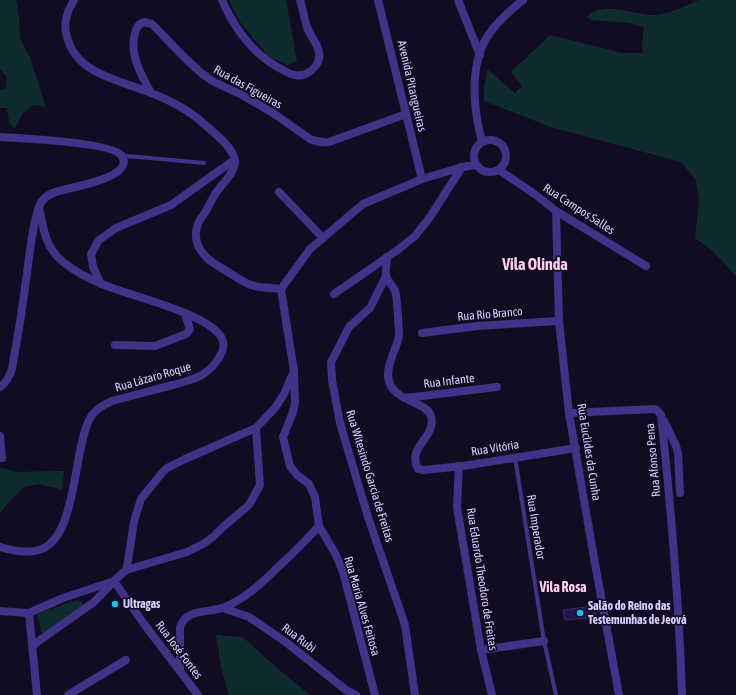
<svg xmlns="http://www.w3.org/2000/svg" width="736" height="695" font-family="'Asap Condensed',sans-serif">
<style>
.green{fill:#0e2c2e}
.building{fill:#251646;stroke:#3d2674}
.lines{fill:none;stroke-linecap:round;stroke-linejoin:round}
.service{stroke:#3e3386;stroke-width:4}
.minor{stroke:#3e3386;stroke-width:8}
.poi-dot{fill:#00c8f9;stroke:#120c23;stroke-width:1.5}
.labels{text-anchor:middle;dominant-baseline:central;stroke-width:3.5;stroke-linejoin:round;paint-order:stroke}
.street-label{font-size:12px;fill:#d8ceff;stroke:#120c23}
.poi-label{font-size:12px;font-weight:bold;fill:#d8ceff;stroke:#120c23;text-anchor:start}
.quarter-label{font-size:14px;font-weight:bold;fill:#ffd0e9;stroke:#120c23}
.district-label{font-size:16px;font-weight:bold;fill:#ffd0e9;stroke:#120c23}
</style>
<rect width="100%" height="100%" fill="#120c23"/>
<g class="green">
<path d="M0,0H16L19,17L20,38L30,58L46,107L33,105L23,113L15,128L9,122L7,108H0V90L6,88L7,77L0,69Z"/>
<path d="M229,0H286L297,61L288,65L268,56L240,22Z"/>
<path d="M699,0H736V276L714,252L695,238L699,200L696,180L681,162L551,127L484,101V88L487,69L515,93L522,86L511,72L550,35L623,53H643L642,44L644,27L629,23L591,20L587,17C601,0 631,14 652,15C664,16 689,5 699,0Z"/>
<path d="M0,467L15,472L64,471L62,490L39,484L24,487L0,512Z"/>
<path d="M76,600L81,601L83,606L42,634L37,614Z"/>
<path d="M216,635L243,637L278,669L310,695H229L222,671Z"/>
</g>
<path class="building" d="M594,606L596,615L586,618L565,620L563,610Z"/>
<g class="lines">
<g class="service">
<path d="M122,156L139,157L204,163"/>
<path d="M515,457L544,641L556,695"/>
</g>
<g class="minor">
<path d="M222,0C235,30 253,55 283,70C289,74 298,77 306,74C312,71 318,65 319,58C321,46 310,37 307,27C304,18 303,9 300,0"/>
<path d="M378,0L422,179"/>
<path d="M458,0L480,55"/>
<path d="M151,93C141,74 129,55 135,33C136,28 139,24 144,22L152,24L182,55L200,72L212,81L242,95L273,113L310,139C317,142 322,143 329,142L406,114"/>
<path d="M0,137C19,138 113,142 122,156C135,178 71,187 59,191C51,193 42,198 39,207C32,226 30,252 27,273C23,305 18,337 12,369C9,377 7,382 0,387"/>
<circle cx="490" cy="156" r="16"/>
<path d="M482,142C473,107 468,60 492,30C501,18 512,9 523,0"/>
<path d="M499,170L536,195L556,211L646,266"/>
<path d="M279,192L323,238"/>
<path d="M556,211L559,321L569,413L594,558L619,695"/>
<path d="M387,257C387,263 385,270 386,275C387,281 393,285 395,291C397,294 399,332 399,336C396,352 382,370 391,386C400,402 426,402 431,416C437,438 406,446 418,469L424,470L463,466L576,448"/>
<path d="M386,276L370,308L349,327L342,341L331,362L332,380L340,423L368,517L405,625L415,695"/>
<path d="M101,284L93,267L91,254L99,240L116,228L171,205L234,160"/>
<path d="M281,289L310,249L363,204L422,179L462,167L476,165"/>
<path d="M334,294L399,249L415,236L430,217L462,167"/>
<path d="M422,333L477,326L559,321"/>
<path d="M115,345L155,346L186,334L190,329L185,314"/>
<path d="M294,374L295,403L293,412L283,437L290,466L297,475L309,484L315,497L319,526L336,555L343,572L375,695"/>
<path d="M405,398L497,387"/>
<path d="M569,413L654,409L657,410L661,415C671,508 679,602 682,695"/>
<path d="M664,421L676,446L678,453L680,493"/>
<path d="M0,436L2,458"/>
<path d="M459,466L457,507L481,650L492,695"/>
<path d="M0,547C12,550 27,554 39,550C77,539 73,452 89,420C94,410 102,405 112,401C132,396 153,390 173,385C183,382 193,380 202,375C210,370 218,361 222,352C225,345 223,338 218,333C199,312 135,297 107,286C91,280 75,272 62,261C45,247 43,227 39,207"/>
<path d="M126,570L187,552L203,544L213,537L223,527L249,505L260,485L256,428"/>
<path d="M223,608L249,617L287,643L346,690L356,695"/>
<path d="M0,611L29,613L63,598L114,581L126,570L128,561L134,521L141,499L161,474L167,468L185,459L256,428L275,408L284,394L294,371L281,289C272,288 260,288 251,285C241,281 230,273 220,267C205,259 192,245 197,227C198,221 203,216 206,211C210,204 213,196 218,190C224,182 234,173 235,162C235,148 213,132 203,123C189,110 169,100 151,93C120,80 77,75 67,37C63,25 67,11 74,0"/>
<path d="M29,613L37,695"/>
<path d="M33,645L94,602L114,581L144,624L198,695"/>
<path d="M481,650L544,641"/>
<path d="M180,670V627C187,607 209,614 225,607C246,598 262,583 278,567C293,554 306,540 319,526"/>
<path d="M68,695L126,660"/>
</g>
</g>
<g class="poi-dot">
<circle cx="115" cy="604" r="4"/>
<circle cx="580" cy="613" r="4"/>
</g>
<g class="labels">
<g class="street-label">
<text transform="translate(412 86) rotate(77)">Avenida Pitangueiras</text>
<text transform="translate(248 87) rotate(29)">Rua das Figueiras</text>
<text transform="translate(579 209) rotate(33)">Rua Campos Salles</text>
<text transform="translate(490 314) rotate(-5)">Rua Rio Branco</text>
<text transform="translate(153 377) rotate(-16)">Rua Lázaro Roque</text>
<text transform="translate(449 381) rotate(-7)">Rua Infante</text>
<text transform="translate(495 448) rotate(-9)">Rua Vitória</text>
<text transform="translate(589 452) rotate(81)">Rua Euclides da Cunha</text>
<text transform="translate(653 460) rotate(-95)">Rua Afonso Pena</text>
<text transform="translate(370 476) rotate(73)">Rua Witesindo Garcia de Freitas</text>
<text transform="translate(536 527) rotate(81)">Rua Imperador</text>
<text transform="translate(482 579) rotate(81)">Rua Eduardo Theodoro de Freitas</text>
<text transform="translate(362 606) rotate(74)">Rua Maria Alves Feitosa</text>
<text transform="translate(299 638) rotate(37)">Rua Rubi</text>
<text transform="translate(179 650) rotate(53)">Rua José Fontes</text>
</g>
<g class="poi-label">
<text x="123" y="604">Ultragas</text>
<text x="588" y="606">Salão do Reino das<tspan x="588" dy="14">Testemunhas de Jeová</tspan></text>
</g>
<g class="quarter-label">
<text x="563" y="587">Vila Rosa</text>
</g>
<g class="district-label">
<text x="535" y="264">Vila Olinda</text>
</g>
</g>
</svg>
